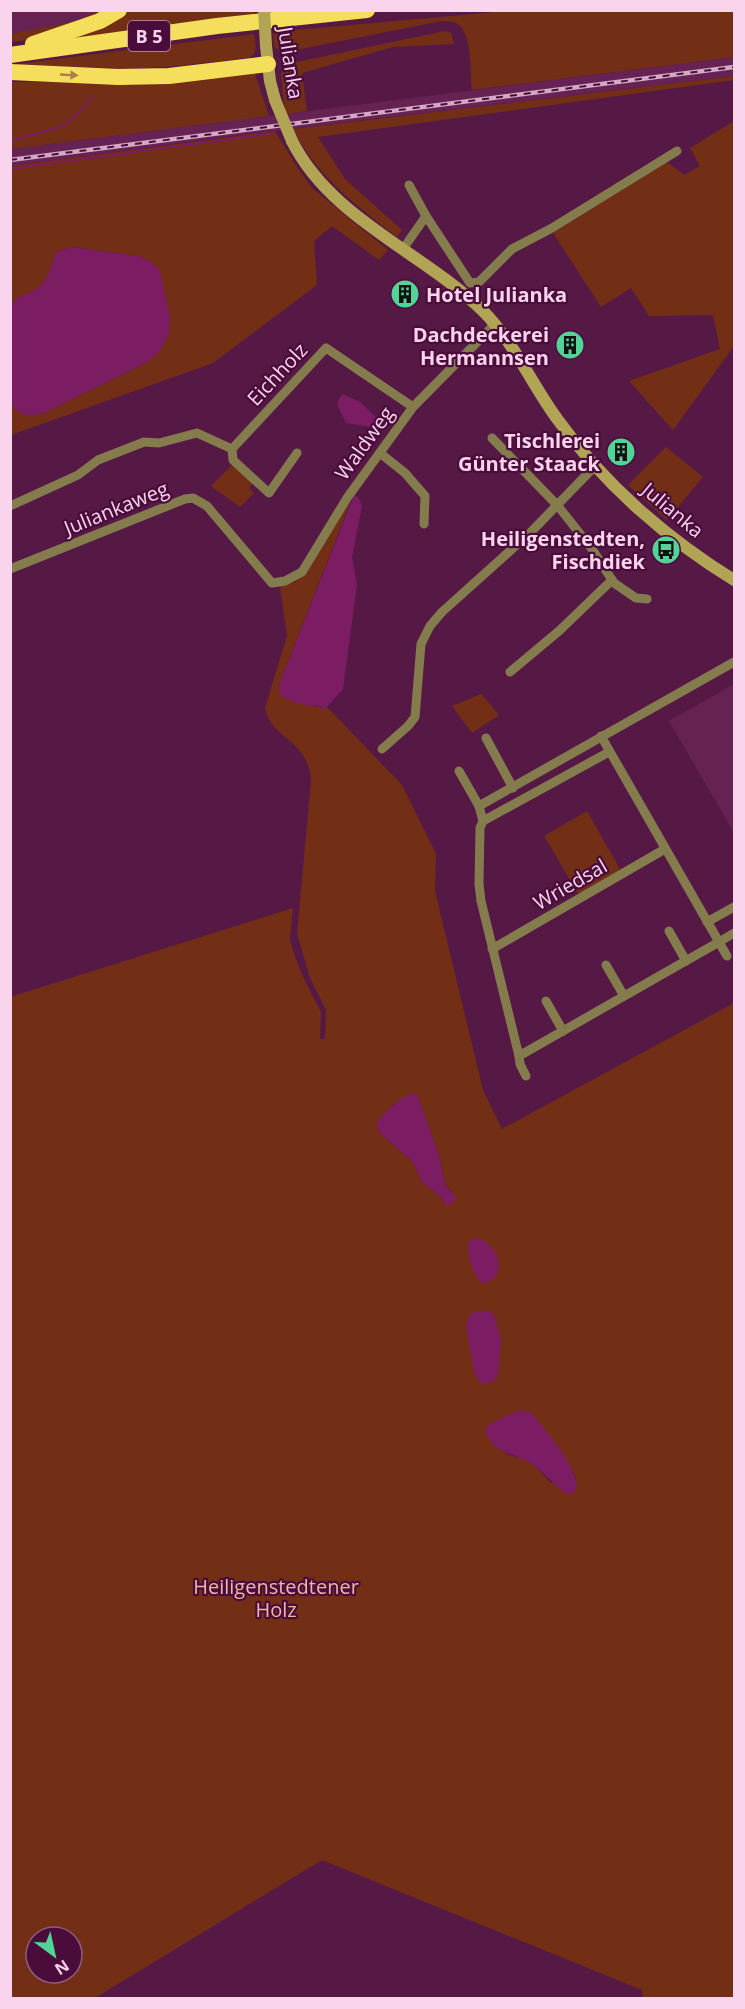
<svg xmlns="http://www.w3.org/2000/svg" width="745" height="2009" font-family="'Open Sans',sans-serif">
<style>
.built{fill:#652253}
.green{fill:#732f15;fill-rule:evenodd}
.water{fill:#7c1d64}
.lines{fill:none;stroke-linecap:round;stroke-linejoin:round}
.stream{stroke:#7c1d64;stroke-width:2}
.street{stroke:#847c4c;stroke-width:9}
.secondary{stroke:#b1a455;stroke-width:12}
.highway{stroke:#f4de5c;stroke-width:16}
.rail-casing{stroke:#d4a9c6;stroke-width:4.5}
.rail{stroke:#4a0c3b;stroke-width:2;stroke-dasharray:7;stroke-linecap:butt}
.secondary-bridge{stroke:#b1a455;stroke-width:12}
.oneway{fill:#a8804d}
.labels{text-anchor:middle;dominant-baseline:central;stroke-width:4.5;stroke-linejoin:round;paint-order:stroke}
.shield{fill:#4a0c3b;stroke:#c598b7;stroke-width:1.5}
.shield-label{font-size:18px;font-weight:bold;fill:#fad4ec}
.street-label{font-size:20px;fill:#fad4ec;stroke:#4a0c3b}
.poi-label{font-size:20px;font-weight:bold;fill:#fad4ec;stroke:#4a0c3b;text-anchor:end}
.park-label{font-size:20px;fill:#efb6a2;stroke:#4a0c3b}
</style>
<rect width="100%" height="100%" fill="#561946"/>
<g class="built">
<path d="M11,11H98L76,21L11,34Z"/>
<path d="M734,57V76L231,136L11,166L10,149Z"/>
<path d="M734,684V833L669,721Z"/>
</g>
<g class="green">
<path d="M98,11H108L37,39L11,42L10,34L76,21Z"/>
<path d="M129,11H254V14L67,40Z"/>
<path d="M507,11H734V57L472,90C470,73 472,38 460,26C455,21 449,21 442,21L286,52H280L274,46L273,32Z"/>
<path d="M445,31L451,33L454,44L393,47L302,73L307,111L286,114C282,99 283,88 281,73L292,63Z"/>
<path d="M254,34C255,43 259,52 249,58L175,66L129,69H11L10,65Z"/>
<path d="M254,71L269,116L11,149L10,82L133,81Z"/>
<path d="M734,76V80L318,137L345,179L402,230L397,237C355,204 318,178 293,129Z"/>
<path d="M734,121V346L673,430L629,381L720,349L713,315L649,316L631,288L601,307L553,233L667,162L684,175L700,166L690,148Z"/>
<path d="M275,131L295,164L312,188L388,250L379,260L332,226L314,241L317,285L213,363L11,435V404C21,417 28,416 44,413L147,362C186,330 163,300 149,261L139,256L71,247L56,252C51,266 48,282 35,290C26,295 16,296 11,305L10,166Z"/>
<path d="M666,447L703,477L667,520L628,485Z"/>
<path d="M233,464L253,483L249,488L254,493L240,507L211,486Z"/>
<path d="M352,498L279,685V693L315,707H327L402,785L436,854L435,891L483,1090L502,1129L734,1003V1998H643L642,1990L322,1860L95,1998H11L10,997L293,908L290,939L295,957L305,981L321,1012L320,1039H325L326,1010L310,978L297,934L311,780C308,738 272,741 265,708L287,636L280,586L295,582L306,573ZM414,1093L418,1097L440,1158L445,1185L453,1193L445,1205L440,1196L422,1182L413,1162L379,1132L377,1121L394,1104ZM532,1413L570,1467L576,1478L551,1483L535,1466L523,1459L506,1454L488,1438ZM36,1937H72V1973H36Z"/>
<path d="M481,694L499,715L472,733L452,706Z"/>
<path d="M587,811L621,871L579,895L544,836Z"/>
</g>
<g class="water">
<path d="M71,247L139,256L149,261L160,270L170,318L169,334L159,352L147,362L44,413C28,416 21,417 11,404V305C16,296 26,295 35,290C48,282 51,266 56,252Z"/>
<path d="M342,394L360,402L378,419L370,427L346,423L337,404Z"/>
<path d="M354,495L358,497L362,506L352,557L357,584L343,689L327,707C313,707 289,704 279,693V685Z"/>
<path d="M414,1093L418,1097L440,1158L445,1185L456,1197C454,1203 451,1205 445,1205L440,1196L422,1182L413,1162L379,1132L377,1121C387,1111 400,1096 414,1093Z"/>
<path d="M474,1238C494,1239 514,1275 482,1284C472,1272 468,1258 468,1242Z"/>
<path d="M488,1310L494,1315L501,1339L498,1375L491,1383H481L475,1376L466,1328L467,1320L471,1313Z"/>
<path d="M519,1410L532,1413C549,1437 572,1457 577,1487L574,1492L568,1495C554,1485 548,1477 536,1467C518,1452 493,1457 485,1430L489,1424Z"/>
</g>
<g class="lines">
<g class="stream">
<path d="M10,141L63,126L77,114L92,97"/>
<path d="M10,169L274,133"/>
</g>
<g class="street">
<path d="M409,185L426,216"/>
<path d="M403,249L426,216L470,283L479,282L512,249L552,228L677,151"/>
<path d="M492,438L558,506L592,549L614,583L636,598L647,599"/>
<path d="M232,449L233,460L269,493L297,453"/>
<path d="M380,453L405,473L425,496L424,524"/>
<path d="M10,506L78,475L98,460L144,442L159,443L197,433L232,449L326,348L413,407"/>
<path d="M10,569L185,499L193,498L207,506L272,583L285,581L302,572L347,498L413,407L494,325"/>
<path d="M510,672L559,631L612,580"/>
<path d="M601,736L719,942L519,1056L481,901L479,884L480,828L483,821L479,806L734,662"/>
<path d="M486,738L513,788"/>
<path d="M382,749L408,726L415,717L421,644L430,626L442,612L531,532L596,465"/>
<path d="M459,771L479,806"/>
<path d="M483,821L609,752"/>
<path d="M707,922L734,907"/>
<path d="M669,931L686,961"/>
<path d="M492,949L665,849"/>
<path d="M727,956L719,942L734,933"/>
<path d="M606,965L624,996"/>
<path d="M546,1001L563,1031"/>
<path d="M519,1056L520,1064L526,1076"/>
</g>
<g class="secondary">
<path d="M266,46L270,81L275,100"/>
<path d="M292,141C331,219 423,252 483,311C514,342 532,385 558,420C604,484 667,539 734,580"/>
</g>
<g class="highway">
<path d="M33,44L100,21L119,10"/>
<path d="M10,55L217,26L367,10"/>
<path d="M10,72L118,77L169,76L268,64"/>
</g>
<g class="rail-casing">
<path id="rail" d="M10,160L734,67"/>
</g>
<use href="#rail" class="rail"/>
<g class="secondary-bridge">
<path d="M264,10L266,46"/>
<path d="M275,100L292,141"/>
</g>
</g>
<defs><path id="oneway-solid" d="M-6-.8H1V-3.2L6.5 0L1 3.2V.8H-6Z" transform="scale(1.5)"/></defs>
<use class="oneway" href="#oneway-solid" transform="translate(69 75) rotate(3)"/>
<defs>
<g id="building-disc" transform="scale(1.5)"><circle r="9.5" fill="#52d397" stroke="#4a0c3b"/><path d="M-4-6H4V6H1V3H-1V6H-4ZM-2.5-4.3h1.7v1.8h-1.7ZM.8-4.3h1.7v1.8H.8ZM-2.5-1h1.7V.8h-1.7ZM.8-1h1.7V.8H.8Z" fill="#111"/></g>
<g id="bus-disc" transform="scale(1.5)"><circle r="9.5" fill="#52d397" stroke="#4a0c3b"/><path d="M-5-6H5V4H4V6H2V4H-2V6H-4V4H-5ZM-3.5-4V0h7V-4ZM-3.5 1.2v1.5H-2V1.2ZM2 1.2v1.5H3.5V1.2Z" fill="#111"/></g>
</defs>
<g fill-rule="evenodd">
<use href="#building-disc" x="405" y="294"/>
<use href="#building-disc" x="570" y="345"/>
<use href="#building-disc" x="621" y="452"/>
<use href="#bus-disc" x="666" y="550"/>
</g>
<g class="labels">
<rect class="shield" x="128" y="21" width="42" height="30" rx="4.5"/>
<g class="shield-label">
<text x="149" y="36">B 5</text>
</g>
<g class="street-label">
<text transform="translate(291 63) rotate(81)">Julianka</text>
<text transform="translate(277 374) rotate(-47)">Eichholz</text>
<text transform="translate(364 443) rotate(-54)">Waldweg</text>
<text transform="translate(116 508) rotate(-22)">Juliankaweg</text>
<text transform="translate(673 510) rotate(40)">Julianka</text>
<text transform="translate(570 884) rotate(-30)">Wriedsal</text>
</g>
<g class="poi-label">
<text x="426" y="294" text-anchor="start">Hotel Julianka</text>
<text x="549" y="334">Dachdeckerei<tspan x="549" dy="23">Hermannsen</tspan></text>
<text x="600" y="440">Tischlerei<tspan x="600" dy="23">Günter Staack</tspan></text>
<text x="645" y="538">Heiligenstedten,<tspan x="645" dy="23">Fischdiek</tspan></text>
</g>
<g class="park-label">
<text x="276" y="1586">Heiligenstedtener<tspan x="276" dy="23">Holz</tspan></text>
</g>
</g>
<rect width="745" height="2009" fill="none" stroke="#fad4ec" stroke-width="24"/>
<g transform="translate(54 1955) rotate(147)"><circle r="28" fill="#4a0c3b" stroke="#905c82" stroke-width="1.5"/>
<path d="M0-4.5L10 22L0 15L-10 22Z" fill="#52d397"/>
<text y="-9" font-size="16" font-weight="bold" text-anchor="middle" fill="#fad4ec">N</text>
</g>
</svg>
